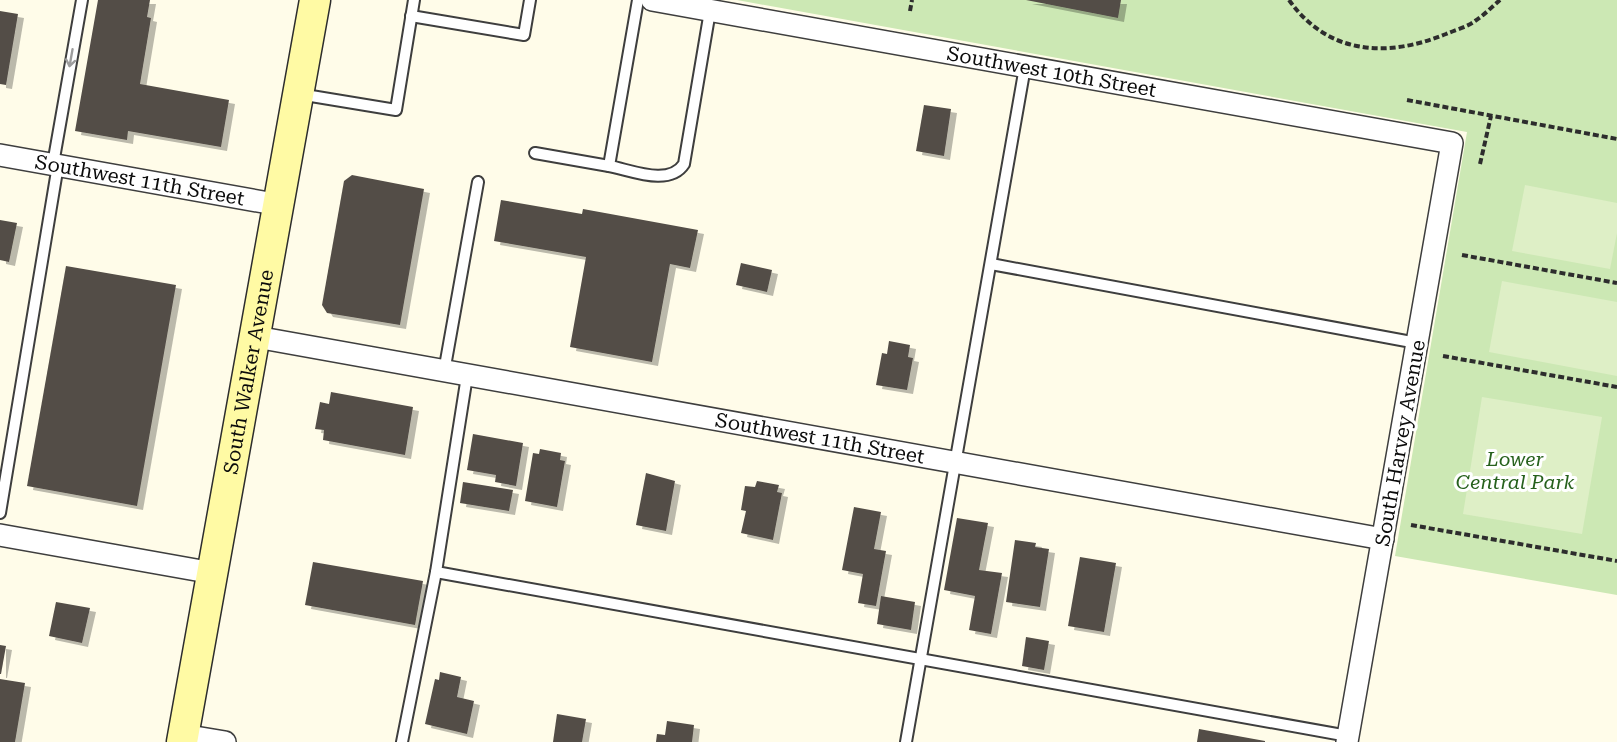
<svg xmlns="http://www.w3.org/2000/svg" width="1617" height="742" font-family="'Roboto Serif',serif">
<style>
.green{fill:#cce8b4}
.pitch{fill:#deefc6}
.building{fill:#534d47;filter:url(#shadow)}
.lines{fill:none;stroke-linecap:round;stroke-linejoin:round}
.lane-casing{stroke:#3e3e3e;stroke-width:14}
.street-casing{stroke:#3e3e3e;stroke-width:24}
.secondary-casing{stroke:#2d2d2d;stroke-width:33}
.path{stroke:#2d2d2d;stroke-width:4;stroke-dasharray:6 3;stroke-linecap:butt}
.lane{stroke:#fff;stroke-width:10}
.street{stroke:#fff;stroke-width:21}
.secondary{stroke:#fffaa4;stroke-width:30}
.oneway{stroke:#9d9d9d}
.labels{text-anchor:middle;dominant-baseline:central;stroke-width:6;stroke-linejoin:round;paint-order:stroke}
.street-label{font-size:20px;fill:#0b0b0b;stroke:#fff}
.park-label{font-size:20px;font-style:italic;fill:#27611d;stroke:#fff}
</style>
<defs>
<filter id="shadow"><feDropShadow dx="6" dy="4" stdDeviation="0" flood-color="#0004"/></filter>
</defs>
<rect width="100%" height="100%" fill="#fffce9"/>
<path class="green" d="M737,0H1617V595L1395,556L1467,132Z"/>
<g class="pitch">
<path d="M1525,185L1617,203V233L1610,269L1512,251Z"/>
<path d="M1502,281L1617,302V376L1489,352Z"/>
<path d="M1482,397L1602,417L1582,534L1463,514Z"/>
</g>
<g class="building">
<path d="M98,0H150L147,17L151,18L140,84L229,100L221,147L128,131L127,140L75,131Z"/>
<path d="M1026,0H1121L1118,18Z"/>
<path d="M0,11L18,14L6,85L0,84Z"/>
<path d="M924,105L951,109L944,156L916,151Z"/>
<path d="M352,175L424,189L400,325L327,313L322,305L344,181Z"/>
<path d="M501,200L582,214L583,209L698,230L690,268L670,264L652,362L570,347L586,257L494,241Z"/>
<path d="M0,220L17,223L9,262L0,260Z"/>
<path d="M741,263L772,270L767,292L736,285Z"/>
<path d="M66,266L176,285L137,506L27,486Z"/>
<path d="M889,341L910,345L908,357L913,358L907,390L876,385L882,353L887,354Z"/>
<path d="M331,392L413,407L405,455L323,440L324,430L315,429L320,402L329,404Z"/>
<path d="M473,434L523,443L516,486L495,482L496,475L467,470Z"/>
<path d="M540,449L561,453L560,460L565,461L557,507L525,501L533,453L539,454Z"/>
<path d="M646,473L675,481L666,531L636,525Z"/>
<path d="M757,481L779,485L777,492L782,493L773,540L741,533L746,511L741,510L745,486L755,487Z"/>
<path d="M463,482L513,490L509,511L460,503Z"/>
<path d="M854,507L881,512L874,549L886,551L876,606L858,603L863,574L842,570Z"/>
<path d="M957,518L988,523L979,570L1002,573L991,634L969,630L975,596L944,590Z"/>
<path d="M1015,540L1036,543L1035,547L1049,549L1040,607L1006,602Z"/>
<path d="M1080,557L1116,563L1104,632L1068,626Z"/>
<path d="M313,562L423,581L415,625L305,605Z"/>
<path d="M881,596L915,602L911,630L877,624Z"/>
<path d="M56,602L90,608L82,643L49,636Z"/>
<path d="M1026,637L1049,641L1044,670L1022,666Z"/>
<path d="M0,645L6,646L1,674H0Z"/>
<path d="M440,672L461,677L457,697L474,701L467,734L425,724L435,679L439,680Z"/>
<path d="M0,679L25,683L15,742H0Z"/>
<path d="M557,714L586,719L582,742H553Z"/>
<path d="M667,721L694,725L692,742H656L657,734L665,735Z"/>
<path d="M1199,729L1265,741V742H1197Z"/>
</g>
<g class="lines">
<g class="lane-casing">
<g id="lane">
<path d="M638,0L609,166C631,170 669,187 684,164L710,11"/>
<path d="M411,16L524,35L530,0"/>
<path d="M299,94L396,110L414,0"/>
<path d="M535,153L609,166"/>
<path d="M53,164L82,0"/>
<path d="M991,264L1417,343"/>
<path d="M444,372L478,182"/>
<path d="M0,513L58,165"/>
<path d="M436,572L1348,736"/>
<path d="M402,742L436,572L467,376"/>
<path d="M906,742L1025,67"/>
</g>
</g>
<g class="street-casing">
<g id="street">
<path id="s1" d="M652,0L1452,143L1347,742"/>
<path id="s2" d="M0,155L280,205"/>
<path id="s3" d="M256,337L1383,539"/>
<path d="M0,535L213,573"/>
<path d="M183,735L225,742"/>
</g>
</g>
<g class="secondary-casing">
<g id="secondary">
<path id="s4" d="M182,742L315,0"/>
</g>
</g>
<g class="path">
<path d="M1289,0C1328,55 1387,58 1446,34C1455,30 1467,27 1475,21C1484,15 1492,7 1500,0"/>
<path d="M910,11L912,0"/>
<path d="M1407,100L1617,139"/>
<path d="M1480,164L1491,116"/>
<path d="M1462,255L1617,283"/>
<path d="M1443,356L1617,387"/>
<path d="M1411,525L1617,561"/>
</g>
<use href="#lane" class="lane"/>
<use href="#street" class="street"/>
<use href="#secondary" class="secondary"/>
</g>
<defs><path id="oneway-shaft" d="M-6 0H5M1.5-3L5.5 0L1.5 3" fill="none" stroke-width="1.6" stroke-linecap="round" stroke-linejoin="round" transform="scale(1.5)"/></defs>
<use class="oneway" href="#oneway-shaft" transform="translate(71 58) rotate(100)"/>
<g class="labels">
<g class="street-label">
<text stroke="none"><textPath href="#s1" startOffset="406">Southwest 10th Street</textPath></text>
<text stroke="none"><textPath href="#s2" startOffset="142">Southwest 11th Street</textPath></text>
<text stroke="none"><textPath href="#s4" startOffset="376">South Walker Avenue</textPath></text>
<text stroke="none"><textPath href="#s3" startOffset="573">Southwest 11th Street</textPath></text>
<text transform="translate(1400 443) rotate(-80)">South Harvey Avenue</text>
</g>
<g class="park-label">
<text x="1515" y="459">Lower<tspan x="1515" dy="23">Central Park</tspan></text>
</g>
</g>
</svg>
